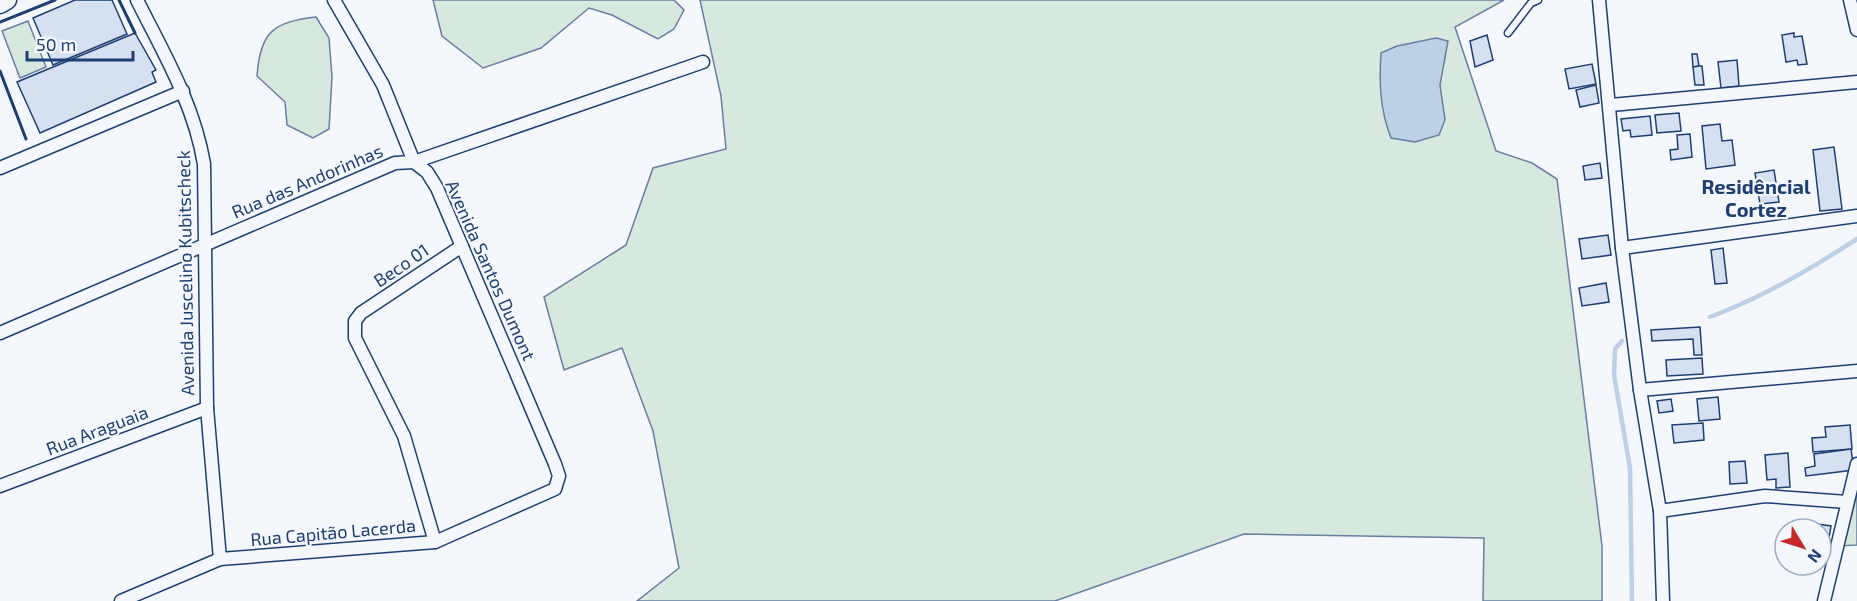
<svg xmlns="http://www.w3.org/2000/svg" width="1857" height="601" font-family="'Exo 2',sans-serif">
<style>
.green{fill:#d7e8df;stroke:#687fa3;stroke-width:1.5}
.water{fill:#bed0e5;stroke:#687fa3;stroke-width:1.5}
.lines{fill:none;stroke-linecap:round;stroke-linejoin:round}
.stream{stroke:#bed0e5;stroke-width:4.5}
.building{fill:#d5e0f0;stroke:#1d3f73;stroke-width:1.5}
.lane-casing{stroke:#1d3f73;stroke-width:9}
.street-casing{stroke:#1d3f73;stroke-width:15}
.secondary-casing{stroke:#1d3f73;stroke-width:21}
.lane{stroke:#f4f7fb;stroke-width:6}
.street{stroke:#f4f7fb;stroke-width:12}
.secondary{stroke:#f4f7fb;stroke-width:18}
.wall{stroke:#1d3f73;stroke-width:3}
.labels{text-anchor:middle;dominant-baseline:central;stroke-width:4.5;stroke-linejoin:round;paint-order:stroke}
.street-label{font-size:18px;fill:#1d3f73;stroke:#f4f7fb}
.neighbourhood-label{font-size:20px;font-weight:bold;fill:#1d3f73;stroke:#f4f7fb}
</style>
<rect width="100%" height="100%" fill="#f4f7fb"/>
<g class="green">
<path d="M433,0H674L684,10L674,29L658,39L612,15L589,8L541,48L483,68L442,36Z"/>
<path d="M700,0H1504L1455,27L1496,151L1532,163L1557,179L1602,546V601H1483L1484,538L1244,534L1055,601H637L679,568L653,431L622,348L564,370L544,297L626,245L653,168L726,149L721,96Z"/>
<path d="M316,17L329,38L332,77L329,129L313,138L287,125L285,102L257,76C260,32 273,22 316,17Z"/>
<path d="M28,21L46,67L20,78L2,31Z"/>
<path d="M1857,467V545L1837,546Z"/>
</g>
<path class="water" d="M1436,38L1448,41L1440,85L1445,120L1439,135L1415,142L1391,138C1380,110 1379,83 1381,53L1397,46Z"/>
<g class="lines">
<g class="stream">
<path d="M1710,317C1763,297 1809,270 1857,239"/>
<path d="M1622,341L1615,349L1614,375L1630,468L1632,601"/>
</g>
</g>
<g class="building">
<path d="M75,0H112L127,34L53,65L33,18Z"/>
<path d="M135,33L156,70L152,72L156,82L40,133L17,82Z"/>
<path d="M1794,33V37L1802,36L1807,64L1798,65L1797,60L1786,62L1782,35Z"/>
<path d="M1487,35L1493,60L1475,67L1470,41Z"/>
<path d="M1692,54H1697L1699,66L1693,67Z"/>
<path d="M1737,60L1739,86L1721,88L1718,62Z"/>
<path d="M1592,64L1596,84L1569,89L1565,69Z"/>
<path d="M1699,66H1702L1704,85H1695L1693,67Z"/>
<path d="M1596,85L1599,103L1580,107L1576,90Z"/>
<path d="M1679,113L1681,131L1657,133L1655,115Z"/>
<path d="M1650,116L1652,135L1631,137L1630,130L1623,131L1621,119Z"/>
<path d="M1720,124L1722,141L1732,140L1735,165L1706,169L1702,126Z"/>
<path d="M1690,134L1692,157L1671,160L1670,150L1678,149L1677,135Z"/>
<path d="M1834,147L1842,209L1820,211L1813,150Z"/>
<path d="M1600,163L1602,178L1585,180L1583,166Z"/>
<path d="M1774,170L1779,202L1760,204L1755,173Z"/>
<path d="M1608,235L1611,255L1582,259L1579,239Z"/>
<path d="M1723,248L1727,283L1715,284L1711,250Z"/>
<path d="M1606,283L1609,302L1582,306L1579,288Z"/>
<path d="M1700,327L1702,355H1694L1693,339L1652,341L1651,330Z"/>
<path d="M1702,358L1703,374L1667,376L1666,360Z"/>
<path d="M1718,397L1720,419L1699,421L1697,399Z"/>
<path d="M1671,399L1673,411L1659,413L1657,401Z"/>
<path d="M1703,423L1704,440L1674,443L1672,425Z"/>
<path d="M1850,425L1852,449L1813,452L1812,438L1826,437L1825,427Z"/>
<path d="M1851,449L1854,470L1806,476L1805,468L1815,466L1814,454Z"/>
<path d="M1788,453L1790,487L1776,488V479L1767,480L1765,455Z"/>
<path d="M1745,461L1747,483L1730,484L1729,462Z"/>
<path d="M1803,522L1831,526L1828,544L1821,543V529H1802Z"/>
</g>
<g class="lines">
<g class="lane-casing">
<path id="lane" d="M1508,33L1531,3L1538,0"/>
</g>
<g class="street-casing">
<g id="street">
<path d="M137,0C164,54 194,104 204,164L207,408L220,559"/>
<path d="M1599,0L1622,248L1640,390L1660,511L1663,601"/>
<path d="M1850,0L1857,30"/>
<path d="M1611,105L1857,82"/>
<path d="M0,168L183,91"/>
<path d="M1622,248L1857,216"/>
<path d="M0,333L395,163L414,162L703,62"/>
<path d="M1640,390L1857,371"/>
<path d="M0,486L207,408"/>
<path d="M1660,511L1765,496L1847,502"/>
<path d="M435,542L404,436L355,338V321L361,313L462,246"/>
<path d="M121,601L220,559L435,542L555,489L559,476L555,464L437,188L427,172L414,162L383,85L334,0"/>
<path d="M1824,601L1857,464"/>
</g>
</g>
<g class="secondary-casing">
<path id="secondary" d="M0,4L7,0"/>
</g>
<use href="#lane" class="lane"/>
<use href="#street" class="street"/>
<use href="#secondary" class="secondary"/>
<g class="wall">
<path d="M119,0L135,33"/>
<path d="M0,22L55,0"/>
<path d="M0,71L26,139"/>
</g>
</g>
<g class="labels">
<g class="street-label">
<text transform="translate(307 181) rotate(-23)">Rua das Andorinhas</text>
<text transform="translate(401 265) rotate(-34)">Beco 01</text>
<text transform="translate(491 270) rotate(66)">Avenida Santos Dumont</text>
<text transform="translate(185 273) rotate(-91)">Avenida Juscelino Kubitscheck</text>
<text transform="translate(97 430) rotate(-21)">Rua Araguaia</text>
<text transform="translate(333 532) rotate(-5)">Rua Capitão Lacerda</text>
</g>
<g class="neighbourhood-label">
<text x="1756" y="186">Residêncial<tspan x="1756" dy="23">Cortez</tspan></text>
</g>
</g>
<g transform="translate(1803 547) rotate(128)"><circle r="28" fill="#f4f7fb" stroke="#9eadc5" stroke-width="1.5"/>
<path d="M0-4.5L10 22L0 15L-10 22Z" fill="#c62828"/>
<text y="-9" font-size="16" font-weight="bold" text-anchor="middle" fill="#1d3f73">N</text>
</g>
<path d="M27 51v9h106v-9" fill="none" stroke="#1d3f73" stroke-width="3"/>
<text x="36" y="51" font-size="18" fill="#1d3f73" stroke="#f4f7fb" stroke-width="4.5" paint-order="stroke">50 m</text>
</svg>
